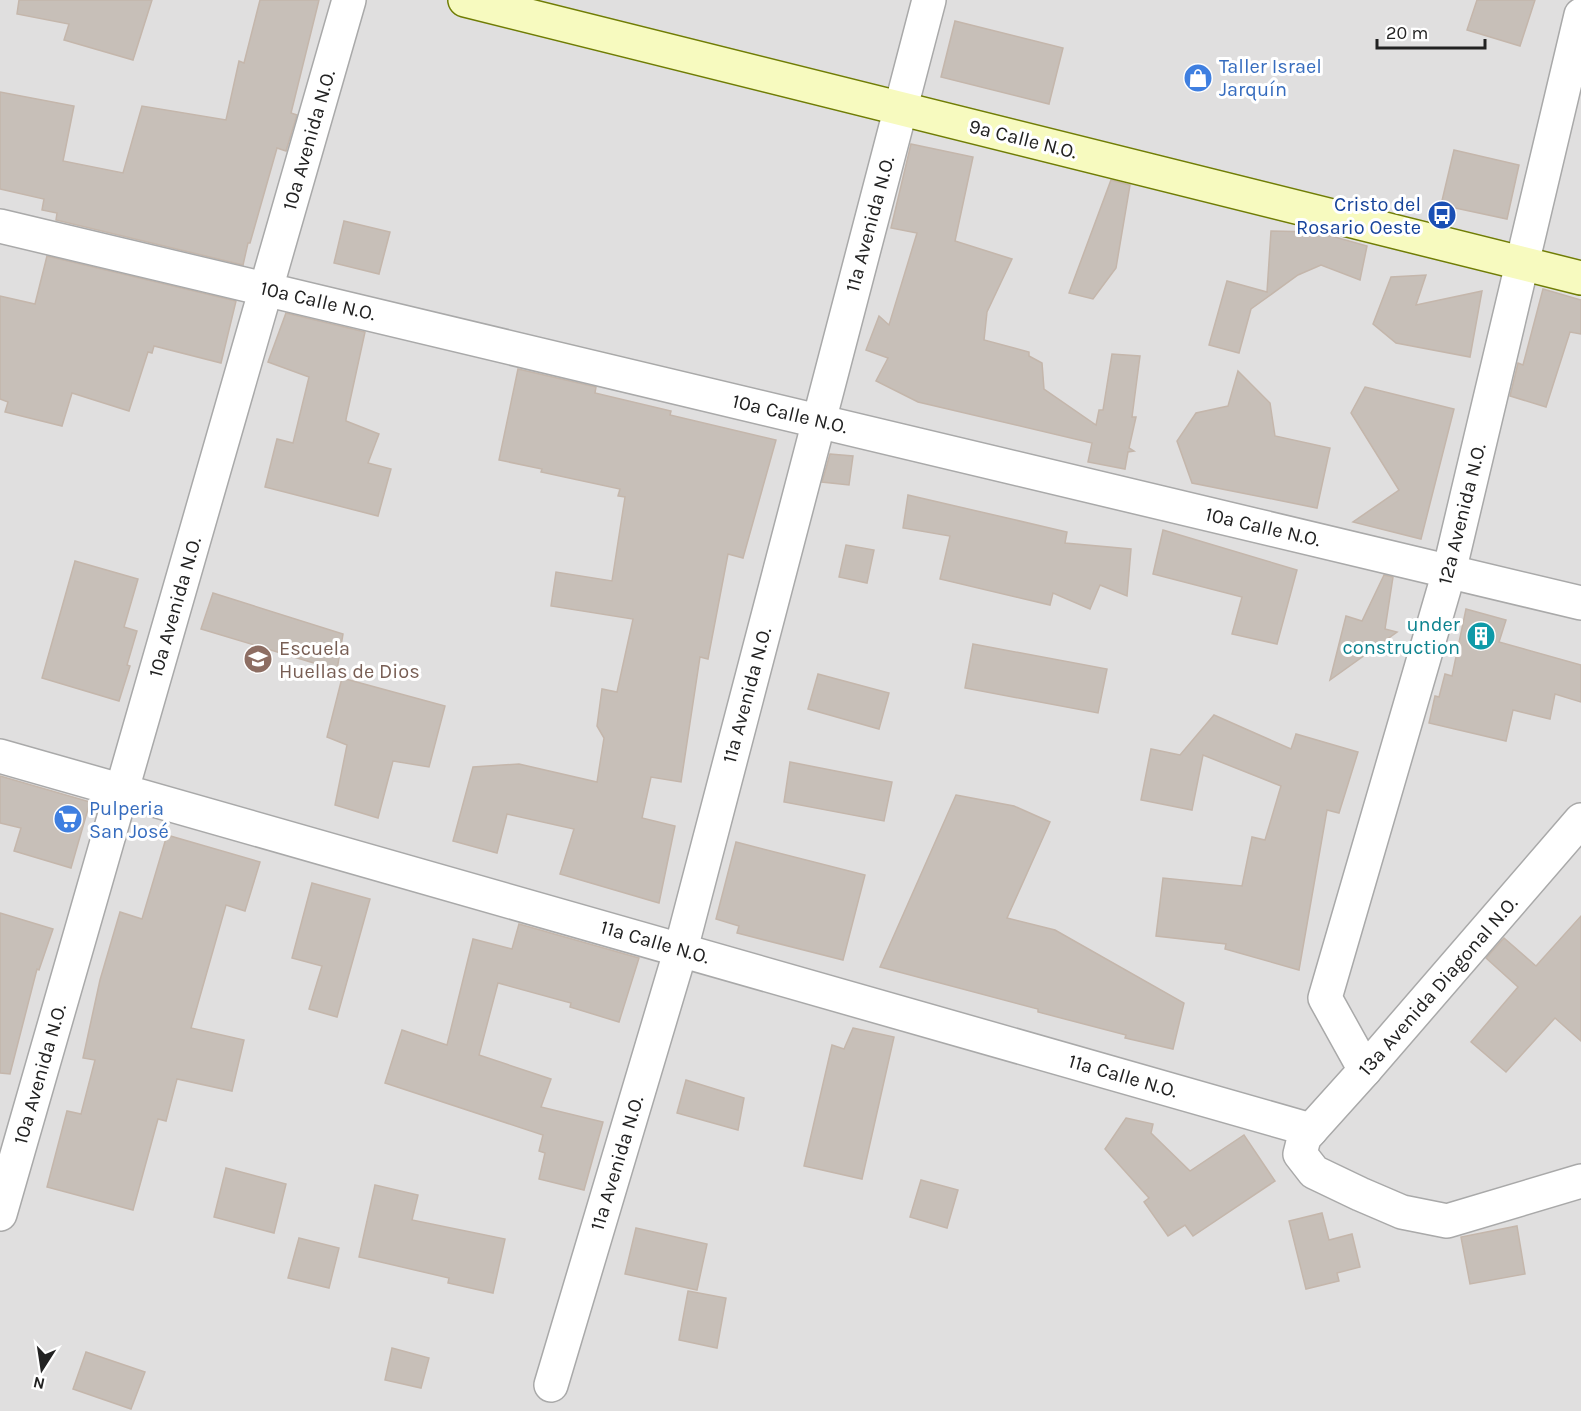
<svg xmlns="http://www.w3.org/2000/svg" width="1581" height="1411" font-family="Karla,sans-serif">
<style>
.residential{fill:#e0dfdf}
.building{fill:#c7bfb8;stroke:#c4b6ab;stroke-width:1.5}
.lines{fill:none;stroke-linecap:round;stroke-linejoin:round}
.street-casing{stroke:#a9a9a9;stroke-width:36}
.secondary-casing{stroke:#707d05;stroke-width:36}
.street{stroke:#fff;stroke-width:33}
.secondary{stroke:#f7fabf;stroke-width:33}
.labels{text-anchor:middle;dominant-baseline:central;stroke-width:6;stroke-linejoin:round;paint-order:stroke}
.shop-label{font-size:20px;fill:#366cbe;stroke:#fff;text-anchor:start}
.street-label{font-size:20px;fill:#222;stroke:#fff}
.transit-label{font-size:20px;fill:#164399;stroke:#fff;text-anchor:end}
.culture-label{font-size:20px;fill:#0d838f;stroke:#fff;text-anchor:end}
.education-label{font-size:20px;fill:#785e54;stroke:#fff;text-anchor:start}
</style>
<rect width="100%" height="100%" fill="#f2efe9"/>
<rect class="residential" x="0" y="0" width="1581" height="1411"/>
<g class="building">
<path d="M19,0H152L133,60L64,40L69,24L17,14Z"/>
<path d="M260,0H319L291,113L297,115L286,151L277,148L250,243H248L243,265L56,220L57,213L42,210L44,199L0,189V92L74,106L63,161L123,173L142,106L226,120L239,61L244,63Z"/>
<path d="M1477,0H1535L1520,46L1467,30Z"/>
<path d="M955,21L1063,48L1049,104L941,77Z"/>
<path d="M911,144L973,157L955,241L1012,259L987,312L984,340L1029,352V356L1042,363L1044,389L1096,425L1099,410H1103L1112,354L1140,356L1132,417H1136L1129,448L1134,451L1128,452L1125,469L1088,462L1092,443L918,402L876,381L888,358L866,350L879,316L889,325L917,233L891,228Z"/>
<path d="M1454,150L1519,165L1507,219L1441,205Z"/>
<path d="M1111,180L1130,185L1116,268L1093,299L1069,293Z"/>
<path d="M344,221L390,232L379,274L334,263Z"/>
<path d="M1271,231L1317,232L1367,246L1360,280L1321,265L1298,275L1251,309L1239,353L1209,345L1227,281L1267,292Z"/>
<path d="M47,256L236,301L221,363L154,346L152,353L148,352L129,411L72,393L62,426L5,412L8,402L0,399V296L35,304Z"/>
<path d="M1426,275L1416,305L1482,291L1470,357L1396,343L1373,324L1391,277Z"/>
<path d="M1543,289L1581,300V334L1570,332L1546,407L1510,396L1518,363L1523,365Z"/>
<path d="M286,313L365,332L346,419V421L379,434L368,463L391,469L378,516L265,487L277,439L293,443L309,377L268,362Z"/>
<path d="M518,369L596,387L595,393L671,411L670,415L776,440L743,558L728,554L708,659L700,657L681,782L651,777L642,818L675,826L659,903L560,874L574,829L507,814L497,853L453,841L473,767L519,764L597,782L604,738L597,726L602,689L617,692L633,619L551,606L556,572L612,581L625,497L618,496L620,489L541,472L542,469L499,460Z"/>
<path d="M1238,371L1270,403L1275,436L1330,448L1317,508L1192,483L1177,441L1196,413L1228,406Z"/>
<path d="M1365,387L1454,409L1421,539L1353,522L1399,490L1351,413Z"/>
<path d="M830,454L853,456L849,485L822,482Z"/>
<path d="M908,495L1067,532L1065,543L1131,549L1127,596L1100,585L1090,609L1053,593L1050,605L940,579L950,536L903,528Z"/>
<path d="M1163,530L1297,570L1277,644L1232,634L1242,597L1153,574Z"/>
<path d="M846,545L874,550L867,583L839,577Z"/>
<path d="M75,561L138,579L124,627L137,631L127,665L130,666L119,701L42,678Z"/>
<path d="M1384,575L1393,577L1385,629L1397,632L1330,680L1346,616L1362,621Z"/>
<path d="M213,593L343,634L337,670L201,629Z"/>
<path d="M1466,609L1506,620L1499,642L1581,665V702L1555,694L1550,719L1513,710L1506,741L1429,723L1435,696L1439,697L1445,674L1452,676Z"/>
<path d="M973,644L1107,669L1098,713L965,688Z"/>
<path d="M818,674L889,693L879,729L808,709Z"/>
<path d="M342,678L445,706L429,767L393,761L378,818L335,805L347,745L327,737Z"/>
<path d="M1214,715L1291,749L1296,734L1358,752L1339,813L1327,810L1299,970L1225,949L1226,944L1156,936L1163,878L1242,886L1252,837L1265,840L1281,786L1203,755L1192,810L1141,800L1151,749L1180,755Z"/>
<path d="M790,762L892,782L884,821L784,802Z"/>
<path d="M0,776L90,802L71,868L14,851L21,828L0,823Z"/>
<path d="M956,795L1014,806L1050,822L1007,918L1055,930L1184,1003L1173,1049L1125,1038L1126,1035L1038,1012V1009L880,967Z"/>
<path d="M167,835L260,862L245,911L226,905L191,1028L244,1040L232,1091L177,1079L166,1121L158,1119L133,1210L47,1187L67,1111L81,1114L95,1060L83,1058L100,980L120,912L142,919Z"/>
<path d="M736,842L865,875L843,960L737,933L739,926L716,919Z"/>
<path d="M312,883L370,899L337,1017L309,1009L322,966L292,958Z"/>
<path d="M0,913L53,929L39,970L37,969L10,1074L0,1073Z"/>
<path d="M1581,916V1041L1555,1018L1506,1072L1471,1042L1518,987L1486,958L1504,938L1536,966Z"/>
<path d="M519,924L639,958L619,1022L570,1007L571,1003L498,983L479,1055L551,1079L541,1107L603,1122L584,1190L539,1179L545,1153L539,1151L543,1135L385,1083L402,1030L447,1045L473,939L512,949Z"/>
<path d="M853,1028L894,1037L862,1179L804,1166L832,1045L844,1049Z"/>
<path d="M686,1080L744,1098L738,1130L677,1113Z"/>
<path d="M1126,1118L1153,1124L1151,1133L1190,1171L1244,1135L1275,1181L1193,1236L1185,1225L1168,1236L1144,1202L1149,1198L1105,1149Z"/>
<path d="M226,1168L286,1184L274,1233L214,1217Z"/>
<path d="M921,1180L958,1190L947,1228L910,1217Z"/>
<path d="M375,1185L418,1195L412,1220L505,1239L493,1293L448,1283L449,1278L359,1257Z"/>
<path d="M1322,1213L1329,1240L1352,1234L1360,1267L1337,1273L1339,1281L1306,1289L1289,1221Z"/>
<path d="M1517,1226L1525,1274L1470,1284L1461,1237Z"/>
<path d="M636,1228L707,1244L697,1290L625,1274Z"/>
<path d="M299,1238L339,1248L329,1288L288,1278Z"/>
<path d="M688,1291L726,1298L717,1348L679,1340Z"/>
<path d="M392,1348L429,1358L421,1388L385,1380Z"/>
<path d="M86,1352L145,1372L131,1409L73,1389Z"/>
</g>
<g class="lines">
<g class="street-casing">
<g id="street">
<path d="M0,226L1581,603"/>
<path d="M0,756L1311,1130"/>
<path d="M1581,820L1365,1070L1311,1130L1304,1138L1300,1154L1314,1172L1360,1194L1402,1212L1447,1221L1581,1181"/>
<path d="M1365,1070L1325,998L1449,572L1581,15"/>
<path d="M0,1214L349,0"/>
<path d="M551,1385L681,949L929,0"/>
</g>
</g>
<g class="secondary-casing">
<path id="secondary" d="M465,0L1581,278"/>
</g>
<use href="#street" class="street"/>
<use href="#secondary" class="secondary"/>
</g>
<defs>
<g id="shop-disc" transform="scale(1.5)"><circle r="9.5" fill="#3f7fe0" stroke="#fff"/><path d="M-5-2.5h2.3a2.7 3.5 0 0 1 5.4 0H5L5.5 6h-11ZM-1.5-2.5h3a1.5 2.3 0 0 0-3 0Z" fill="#fff"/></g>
<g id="bus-disc" transform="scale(1.5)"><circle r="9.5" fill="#1a4fb4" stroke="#fff"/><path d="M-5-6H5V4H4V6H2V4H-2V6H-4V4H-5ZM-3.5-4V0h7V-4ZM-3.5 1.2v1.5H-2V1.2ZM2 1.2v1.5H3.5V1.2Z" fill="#fff"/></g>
<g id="building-disc" transform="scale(1.5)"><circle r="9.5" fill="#0f9aa8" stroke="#fff"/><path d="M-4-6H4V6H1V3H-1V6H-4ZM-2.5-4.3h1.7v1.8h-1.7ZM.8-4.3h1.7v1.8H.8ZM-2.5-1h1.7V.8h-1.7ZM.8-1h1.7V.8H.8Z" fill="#fff"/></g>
<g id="school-disc" transform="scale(1.5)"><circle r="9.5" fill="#8d6e63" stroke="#fff"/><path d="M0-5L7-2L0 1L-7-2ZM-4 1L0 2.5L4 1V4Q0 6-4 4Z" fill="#fff"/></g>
<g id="supermarket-disc" transform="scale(1.5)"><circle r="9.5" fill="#3f7fe0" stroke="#fff"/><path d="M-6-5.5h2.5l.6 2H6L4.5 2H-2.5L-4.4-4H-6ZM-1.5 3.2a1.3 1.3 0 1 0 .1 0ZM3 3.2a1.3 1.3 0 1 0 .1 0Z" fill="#fff"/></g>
</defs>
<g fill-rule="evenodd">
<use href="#shop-disc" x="1198" y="78"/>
<use href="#bus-disc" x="1442" y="215"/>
<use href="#building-disc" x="1481" y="636"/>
<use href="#school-disc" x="258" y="659"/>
<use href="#supermarket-disc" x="68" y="819"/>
</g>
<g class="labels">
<g class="shop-label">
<text x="1219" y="66">Taller Israel<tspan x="1219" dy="23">Jarquín</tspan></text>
<text x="89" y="808">Pulperia<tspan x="89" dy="23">San José</tspan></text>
</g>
<g class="street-label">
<text transform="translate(1023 139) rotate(14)">9a Calle N.O.</text>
<text transform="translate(309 140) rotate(-74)">10a Avenida N.O.</text>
<text transform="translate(870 224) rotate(-75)">11a Avenida N.O.</text>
<text transform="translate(318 301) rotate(13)">10a Calle N.O.</text>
<text transform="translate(790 414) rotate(13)">10a Calle N.O.</text>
<text transform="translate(1462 514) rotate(-76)">12a Avenida N.O.</text>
<text transform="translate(1263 527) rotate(13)">10a Calle N.O.</text>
<text transform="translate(175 607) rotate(-74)">10a Avenida N.O.</text>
<text transform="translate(747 695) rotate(-75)">11a Avenida N.O.</text>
<text transform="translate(655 942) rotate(16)">11a Calle N.O.</text>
<text transform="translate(1438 986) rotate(-49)">13a Avenida Diagonal N.O.</text>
<text transform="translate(40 1074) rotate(-74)">10a Avenida N.O.</text>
<text transform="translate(1123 1076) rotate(16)">11a Calle N.O.</text>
<text transform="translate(617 1163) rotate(-73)">11a Avenida N.O.</text>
</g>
<g class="transit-label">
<text x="1421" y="204">Cristo del<tspan x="1421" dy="23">Rosario Oeste</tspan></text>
</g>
<g class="culture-label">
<text x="1460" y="624">under<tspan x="1460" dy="23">construction</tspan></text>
</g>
<g class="education-label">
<text x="279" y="648">Escuela<tspan x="279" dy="23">Huellas de Dios</tspan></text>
</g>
</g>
<g transform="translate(42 1369) rotate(192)" stroke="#ffffff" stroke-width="4.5" paint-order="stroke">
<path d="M0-4.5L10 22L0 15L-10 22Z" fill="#222222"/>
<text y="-9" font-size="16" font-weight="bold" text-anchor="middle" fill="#222222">N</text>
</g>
<path d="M1377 39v9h108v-9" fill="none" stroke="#222222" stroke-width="3"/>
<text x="1386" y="39" font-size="18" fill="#222222" stroke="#ffffff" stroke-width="4.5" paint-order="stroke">20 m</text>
</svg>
